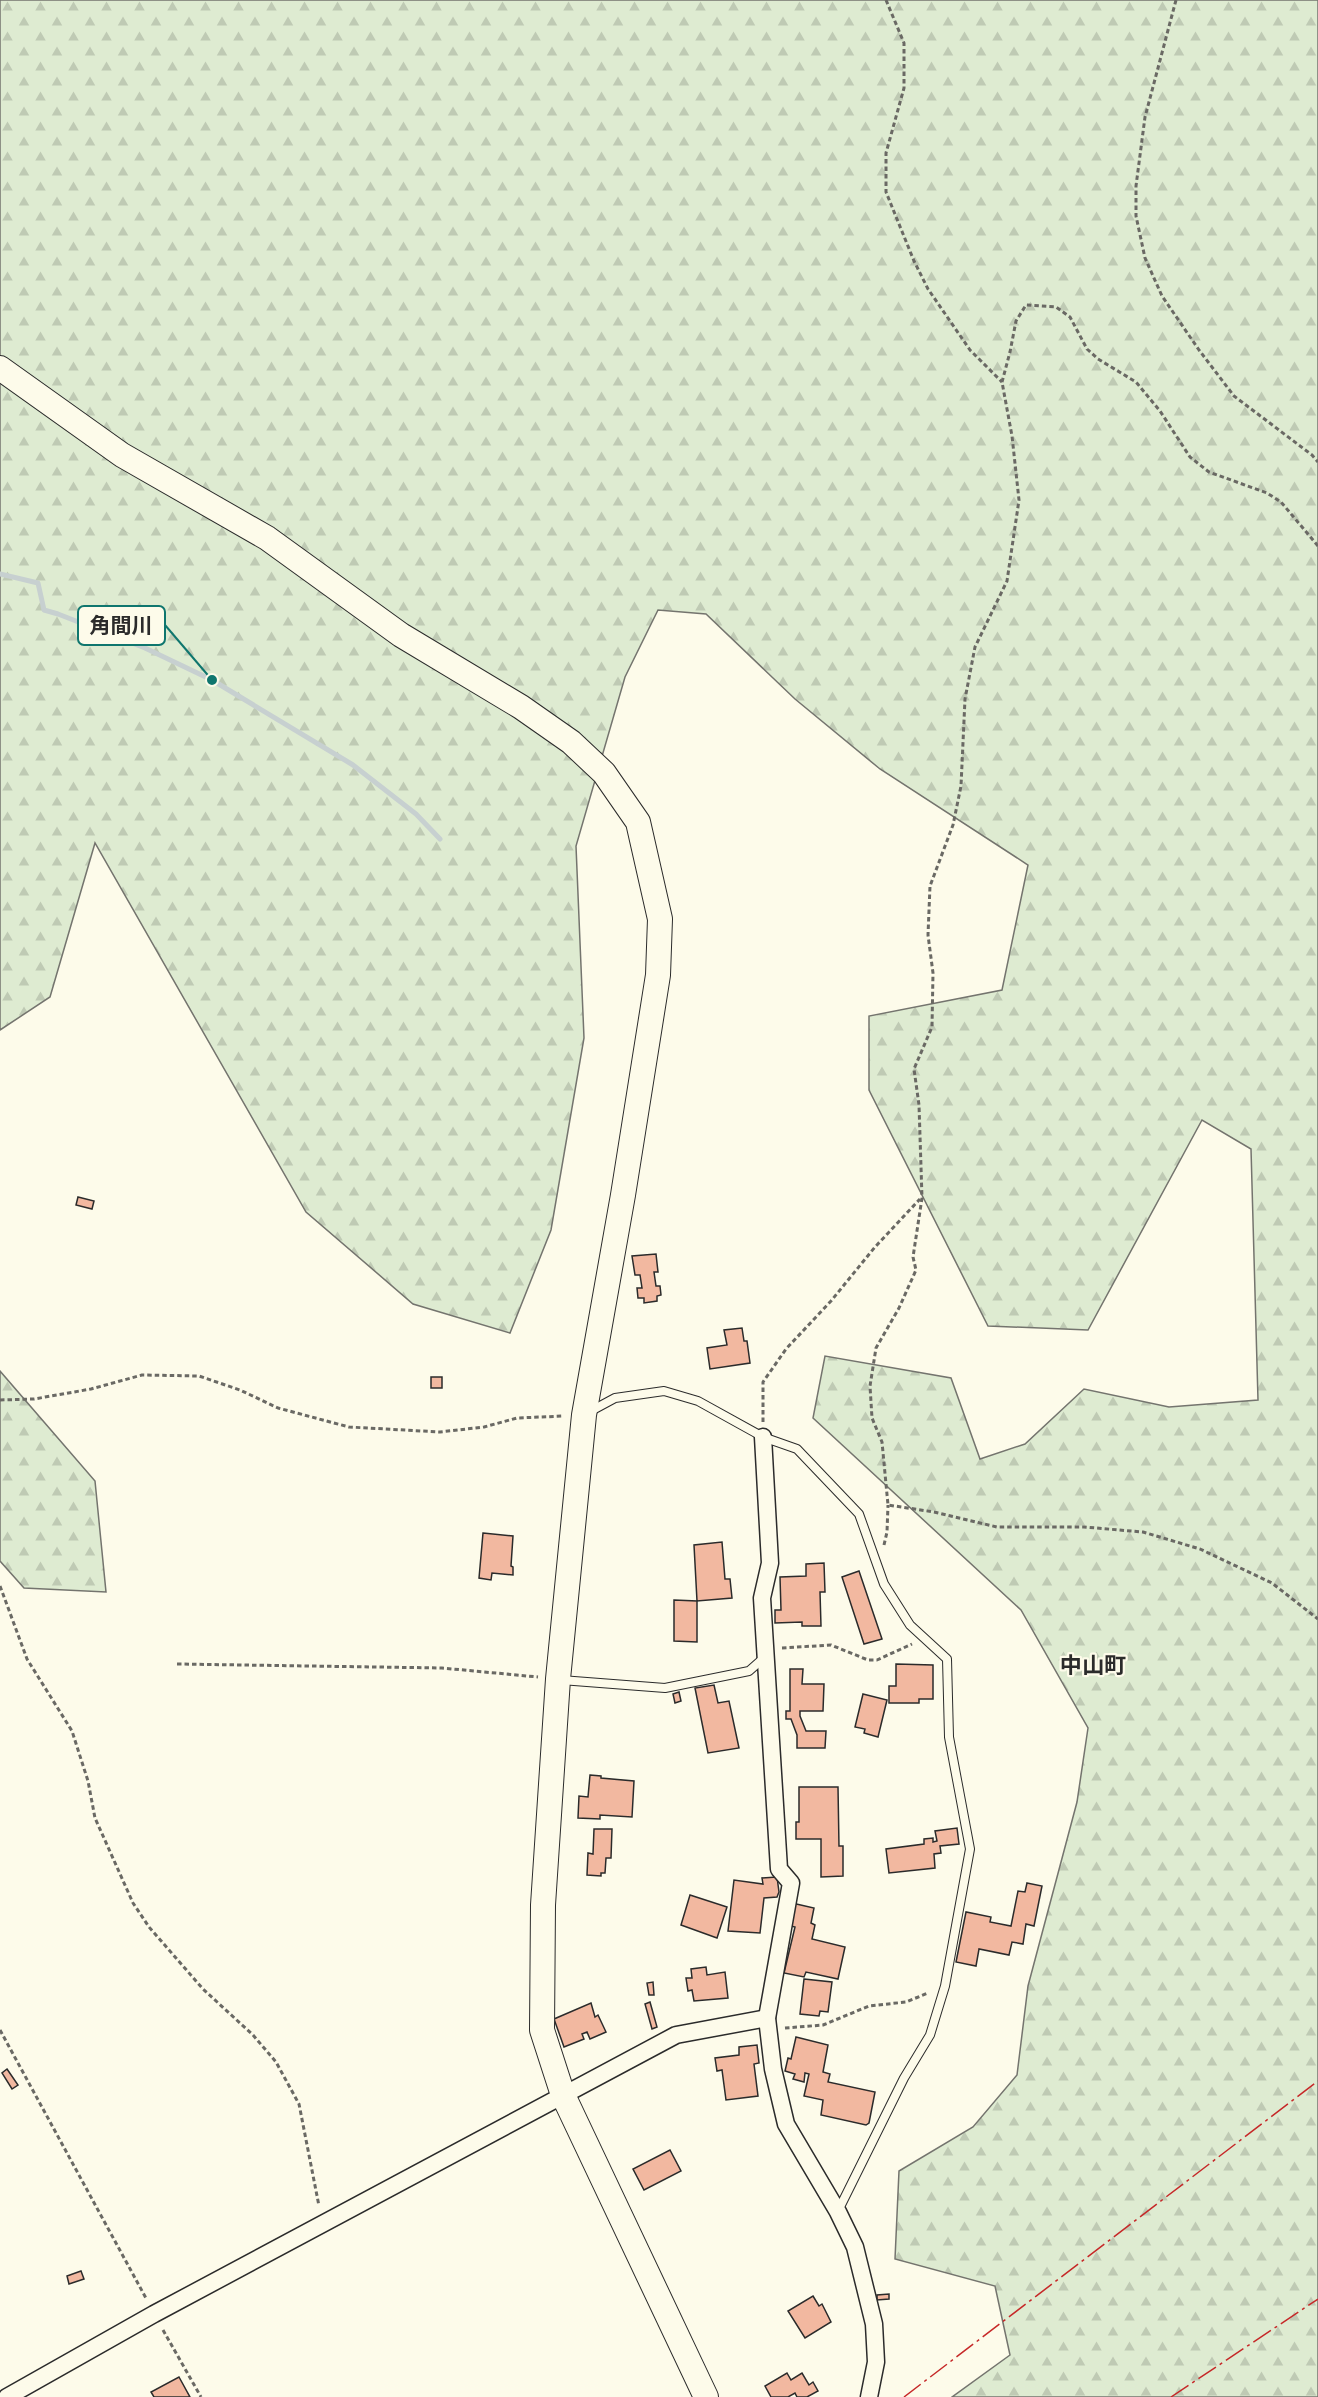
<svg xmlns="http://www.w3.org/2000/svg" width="1318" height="2397" font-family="'Golos Text','Noto Sans JP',sans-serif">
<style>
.forest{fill:url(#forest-firs);stroke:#74746e;stroke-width:1.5}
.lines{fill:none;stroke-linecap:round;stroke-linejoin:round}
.stream{stroke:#c7d0d0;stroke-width:5}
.building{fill:#f2b8a0;stroke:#2b2b2b;stroke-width:1.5}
.lane-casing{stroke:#2b2b2b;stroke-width:10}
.street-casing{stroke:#2b2b2b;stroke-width:19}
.secondary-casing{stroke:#2b2b2b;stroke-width:26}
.path{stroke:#6a6964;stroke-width:3;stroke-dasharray:4.5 3;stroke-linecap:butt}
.lane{stroke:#fdfbea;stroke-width:8}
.street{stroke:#fdfbea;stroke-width:16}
.secondary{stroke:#fdfbea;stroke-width:24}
.power{stroke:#c62828;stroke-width:1.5;stroke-dasharray:21 4.5 3 4.5;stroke-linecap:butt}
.labels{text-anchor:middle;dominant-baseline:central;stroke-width:4.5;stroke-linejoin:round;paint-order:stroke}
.quarter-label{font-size:22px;font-weight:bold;fill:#2b2b2b;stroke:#fdfbea}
.leader{fill:none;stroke:#0f766e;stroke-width:2}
.callout-dot{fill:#0f766e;stroke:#fdfbea;stroke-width:2}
.callout{fill:#fdfbea;stroke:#0f766e;stroke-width:2}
.callout-label{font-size:21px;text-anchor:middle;font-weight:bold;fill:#2b2b2b}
</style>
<defs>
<pattern id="forest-firs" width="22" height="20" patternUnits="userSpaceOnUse" patternTransform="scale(1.5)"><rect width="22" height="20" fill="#deebd1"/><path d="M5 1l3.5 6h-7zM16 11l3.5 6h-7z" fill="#bfcab4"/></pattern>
</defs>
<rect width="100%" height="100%" fill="#fdfbea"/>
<g class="forest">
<path d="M0,0H1318V2397H952L1010,2355L995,2286L895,2259L899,2171L973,2127L1017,2075L1028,1986L1077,1802L1088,1728L1021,1610L813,1418L825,1356L951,1378L980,1459L1025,1444L1084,1389L1169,1407L1258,1400L1251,1149L1202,1120L1088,1330L988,1326L869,1090V1016L1002,990L1028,865L880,769L795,699L706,614L658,610L625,677L576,846L584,1038L551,1230L510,1333L413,1304L306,1212L95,843L50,997L0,1030Z"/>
<path d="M0,1371L95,1481L106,1592L24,1588L0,1561Z"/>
</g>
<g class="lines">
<path class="stream" d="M0,574L38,583L44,610L58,614L145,648L212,680L353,765L416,814L440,839"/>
</g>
<g class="building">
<path d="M78,1197L94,1201L92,1209L76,1205Z"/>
<path d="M656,1254L658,1272H654L656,1286H660L661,1295L657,1296V1301L644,1303V1298H638L637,1288H642L640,1275H635L632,1256Z"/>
<path d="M742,1328L744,1341H747L750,1363L710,1369L707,1348L727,1345L724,1330Z"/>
<rect x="431" y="1377" width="11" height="11"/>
<path d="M483,1533L513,1536L511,1566L513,1567V1575L492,1573L491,1580L479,1578Z"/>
<path d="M722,1542L725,1579H730L732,1598L697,1601L694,1545Z"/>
<path d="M824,1563L825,1592H820L821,1626H802V1622L775,1623V1610H781L780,1577L806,1576V1564Z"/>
<path d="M859,1571L882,1639L864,1644L842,1577Z"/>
<path d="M674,1600L697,1601V1642L674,1641Z"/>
<path d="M896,1664L933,1665V1699H919V1703H889V1686H896Z"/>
<path d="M790,1669H803L802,1684H824L823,1711H800V1716L806,1731H826L825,1748H797V1735L791,1719H786V1711H790Z"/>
<path d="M714,1685L718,1703L729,1701L739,1748L708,1753L695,1688Z"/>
<path d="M679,1692L681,1701L675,1703L673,1694Z"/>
<path d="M863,1694L887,1700L878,1737L864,1733L865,1729L855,1727Z"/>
<path d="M590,1775L601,1776V1778L634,1781L632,1817L600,1815V1819L578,1818L579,1796L588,1797Z"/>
<path d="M799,1787H838L839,1846H843V1876L821,1877V1839H796V1822H799Z"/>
<path d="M957,1828L959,1844L940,1846L941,1853L934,1854L935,1868L889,1873L886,1849L924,1844V1839L933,1838V1842L937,1841L935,1831Z"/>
<path d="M594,1829H612L611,1858H606L605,1873H601V1876L587,1875L588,1853L593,1854Z"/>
<path d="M777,1877L779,1892L777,1897L764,1898L760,1933L728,1931L734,1880L763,1884L762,1878Z"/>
<path d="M1027,1883L1042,1886L1034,1926L1026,1924L1023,1944L1012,1942L1009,1955L979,1949L976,1966L956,1962L966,1912L991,1917L990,1922L1011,1926L1018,1891L1025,1892Z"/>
<path d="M690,1895L727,1907L717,1938L681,1925Z"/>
<path d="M792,1903L814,1908L811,1923L815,1925L812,1939L845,1947L838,1979L806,1972L804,1977L784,1973L795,1927L787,1925Z"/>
<path d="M706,1967L707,1975L725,1972L728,1998L694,2001L692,1990L688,1991L686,1978H692L691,1969Z"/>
<path d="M804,1979L832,1982L828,2012L820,2011L819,2016L800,2014Z"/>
<path d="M653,1982L654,1995H649L647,1983Z"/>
<path d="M650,2002L657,2027L652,2029L645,2004Z"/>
<path d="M591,2003L595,2017L598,2015L606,2032L590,2039L587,2032L582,2034L584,2039L564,2047L554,2019Z"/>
<path d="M796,2037L828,2045L823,2072L830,2074L828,2082L875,2092L869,2123L866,2125L821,2115L823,2100L804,2096L809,2074L805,2073L804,2082L793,2079L795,2074L785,2071L788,2058L791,2059Z"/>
<path d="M757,2045L759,2063L754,2064L758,2096L726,2100L722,2070L717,2071L715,2058L739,2055V2047Z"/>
<path d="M7,2069L18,2085L12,2089L2,2073Z"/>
<path d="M670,2150L681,2171L644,2190L633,2169Z"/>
<path d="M81,2271L84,2279L69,2284L67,2276Z"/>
<path d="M889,2294V2299L877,2300V2295Z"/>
<path d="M813,2296L819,2306L822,2304L831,2322L805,2338L788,2311Z"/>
<path d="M787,2373L791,2380L802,2373L809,2385L813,2382L818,2391L807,2397H797L795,2393L788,2397H771L765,2386Z"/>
<path d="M179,2377L190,2397H154L151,2392Z"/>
</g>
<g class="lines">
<g class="lane-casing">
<g id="lane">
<path d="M589,1412L615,1398L664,1391L698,1401L763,1437L797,1449L859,1514L884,1584L910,1625L947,1659L949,1737L970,1849L945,1986L930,2035L904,2078L838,2211"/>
<path d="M561,1680L665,1688L749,1671L766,1656"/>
</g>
</g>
<g class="street-casing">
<g id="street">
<path d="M763,1437L770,1563L762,1598L779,1869L791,1883L767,2018L773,2069L786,2124L838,2212L855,2247L874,2324L876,2362L869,2397"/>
<path d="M7,2397L154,2314L676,2035L767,2018"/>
</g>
</g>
<g class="secondary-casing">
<path id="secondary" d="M0,368L122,455L267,538L401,635L521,707L571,742L604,773L638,822L660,919L658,975L623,1195L584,1415L558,1679L543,1905L542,2030L563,2095L706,2397"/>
</g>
<g class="path">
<path d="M886,0L904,43V88L886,153V192L914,261L928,289L970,350L1002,382"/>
<path d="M1176,0L1145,117L1136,186V216L1145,258L1162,296L1199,350L1234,396L1312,455L1318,462"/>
<path d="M1318,546L1281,502L1267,493L1209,472L1190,457L1160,411L1136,382L1098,359L1087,349L1070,317L1056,307L1026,305L1016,321L1010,352L1002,382L1012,436L1019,500L1007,581L975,647L965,699L961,786L953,825L930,886L928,935L933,973L932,1027L914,1069L919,1105L922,1198L913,1257L916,1270L899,1308L876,1348L870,1386L872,1418L882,1442L888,1505L934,1512L997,1527H1084L1143,1532L1200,1549L1272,1583L1318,1619"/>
<path d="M0,1400L34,1399L91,1389L142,1375L199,1376L240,1390L278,1408L349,1427L440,1432L484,1427L517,1418L564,1416"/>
<path d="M763,1422V1382L786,1349L831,1301L875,1247L920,1199"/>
<path d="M884,1545L887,1532L888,1505"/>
<path d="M0,1586L27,1659L72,1731L88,1781L95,1818L133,1903L149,1927L203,1989L253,2035L276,2062L299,2104L319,2206"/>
<path d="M782,1648L831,1645L868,1660H877L912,1644"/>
<path d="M177,1664L442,1668L538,1677"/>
<path d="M785,2028L823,2025L869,2006L906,2002L928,1993"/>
<path d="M0,2030L147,2300"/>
<path d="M163,2330L201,2397"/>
</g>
<use href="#lane" class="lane"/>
<use href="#street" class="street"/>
<use href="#secondary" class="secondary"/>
<g class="power">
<path d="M904,2397L1318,2081"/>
<path d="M1171,2397L1318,2299"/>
</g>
</g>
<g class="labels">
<g class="quarter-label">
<text x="1093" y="1664">中山町</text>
</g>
</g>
<path class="leader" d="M212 680L165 625"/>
<circle class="callout-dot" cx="212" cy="680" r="6"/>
<rect class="callout" x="78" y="606" width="87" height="39" rx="6"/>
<g class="callout-label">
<text x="121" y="633">角間川</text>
</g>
</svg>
